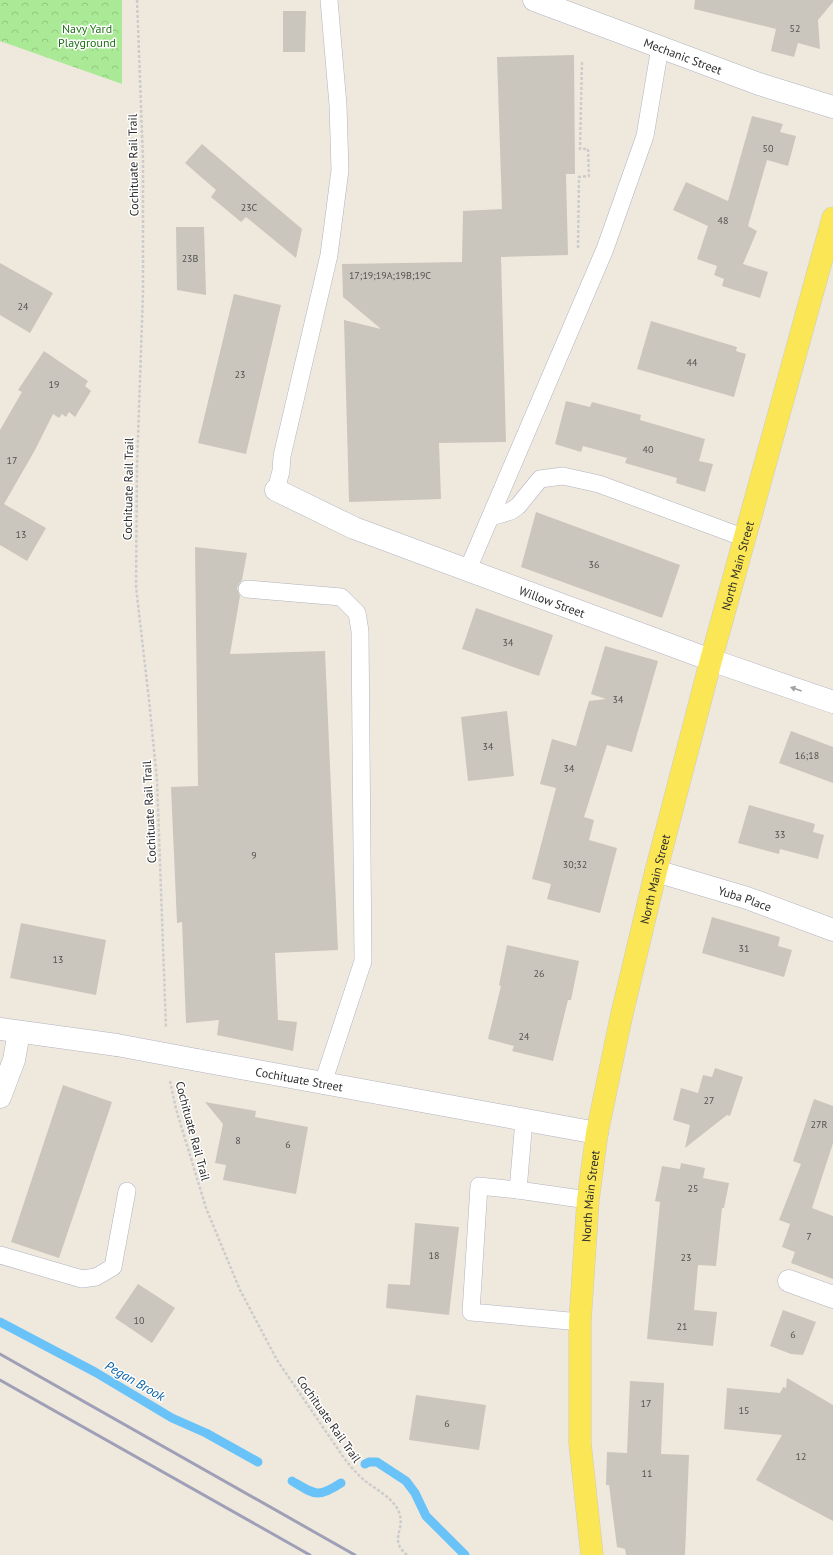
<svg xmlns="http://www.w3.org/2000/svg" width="833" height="1555" font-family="'PT Sans',sans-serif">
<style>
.forest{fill:url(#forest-crowns)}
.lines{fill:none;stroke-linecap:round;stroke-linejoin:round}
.stream{stroke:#69c3f8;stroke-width:9}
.building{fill:#cac6bd}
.service-casing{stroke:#b1b2c1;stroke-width:18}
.minor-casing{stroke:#b1b2c1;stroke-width:23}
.primary-casing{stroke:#ccc;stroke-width:23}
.path{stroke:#ccc;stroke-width:2.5;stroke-dasharray:3 2;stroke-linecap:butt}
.service{stroke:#fff;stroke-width:17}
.minor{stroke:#fff;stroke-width:22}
.primary{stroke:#fbe655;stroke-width:22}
.rail{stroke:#9fa0b8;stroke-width:3}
.minor-bridge-casing{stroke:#b1b2c1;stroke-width:23;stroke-linecap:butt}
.minor-bridge{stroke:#fff;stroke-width:22}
.oneway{fill:#a0a0a0}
.labels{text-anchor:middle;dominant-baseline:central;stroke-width:3;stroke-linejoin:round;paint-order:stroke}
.number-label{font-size:10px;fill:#545250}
.park-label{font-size:12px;fill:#1e7015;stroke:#fff}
.street-label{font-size:12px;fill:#2c2c2c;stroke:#fff}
.water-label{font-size:13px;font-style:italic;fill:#035fa9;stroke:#fff}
</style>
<defs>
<pattern id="forest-crowns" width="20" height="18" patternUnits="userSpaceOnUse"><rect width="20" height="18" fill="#aae996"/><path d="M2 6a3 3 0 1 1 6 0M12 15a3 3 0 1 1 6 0" fill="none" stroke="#92c881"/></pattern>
</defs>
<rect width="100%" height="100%" fill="#efe9dd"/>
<path class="forest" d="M0,0H122V84L0,41Z"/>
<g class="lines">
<g class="stream">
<path d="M0,1322L95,1372L172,1418L206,1433L258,1462"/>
<path d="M365,1464L369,1462H377L406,1481L415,1493L426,1516L465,1555"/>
<path d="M292,1481C314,1494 317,1499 341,1483"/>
</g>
</g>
<g class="building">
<path d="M695,0H833V2L818,20L820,49L798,43L794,57L771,51L776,29L694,9Z"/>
<path d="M283,11H306L305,52H283Z"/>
<path d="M574,55L575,174H566L568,255L501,257L506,442L439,443L441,499L349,502L344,320L381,329L343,297L342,264L462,262L463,211L502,209L497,57Z"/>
<path d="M752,116L783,124L780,132L796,136L788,166L767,160L748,226L757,231L743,264L768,272L760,298L722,286L724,279L714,275L717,266L697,259L708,226L673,210L686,182L728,201Z"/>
<path d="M202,144L302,229L296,258L246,217L241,222L211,197L216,190L185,163Z"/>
<path d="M176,227H204L206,295L177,290Z"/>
<path d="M0,263L53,293L30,333L0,315Z"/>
<path d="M234,294L281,305L246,454L198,443Z"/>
<path d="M651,321L737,347L736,351L746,354L734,397L637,369Z"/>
<path d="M44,351L88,381L85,386L91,391L75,417L69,412L66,417L62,414L59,418L53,414L35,450L4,504L46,528L27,561L0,545V430L22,392L18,390Z"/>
<path d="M566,401L590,407L592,402L641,415L640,420L705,439L699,461L713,464L705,492L676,483L677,478L625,463L627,458L583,446L581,452L555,444Z"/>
<path d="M536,512L680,565L662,618L521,567Z"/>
<path d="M195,547L247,553L242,580L239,584L237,588L240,596L230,654L325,651L338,950L275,953L278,1020L297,1022L293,1051L217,1035L219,1020L186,1023L182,922L177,923L171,787L198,786Z"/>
<path d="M476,608L553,635L539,676L462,649Z"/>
<path d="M605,646L658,661L632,752L607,745L584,817L594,820L589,840L617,848L600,913L547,899L551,884L532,879L556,788L540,784L552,739L576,746L589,701L606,699L591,694Z"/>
<path d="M507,711L514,776L468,781L461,717Z"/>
<path d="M791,731L833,747V783L779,763Z"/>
<path d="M749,805L815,824L813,832L824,835L818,859L780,849L779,854L738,843Z"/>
<path d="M712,917L780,937L778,946L792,950L784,977L702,953Z"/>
<path d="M21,923L106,940L96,995L10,978Z"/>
<path d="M507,945L579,961L571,1000H568L553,1061L512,1051L514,1046L488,1039L501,986L499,985Z"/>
<path d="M715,1068L743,1077L730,1116L727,1115L685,1148L690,1125L673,1120L681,1088L698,1093L703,1075L712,1077Z"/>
<path d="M63,1085L112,1102L59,1258L11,1242Z"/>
<path d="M814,1099L833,1106V1143L812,1208L833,1216V1279L791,1263L795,1252L782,1247L790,1224L779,1220L801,1164L793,1161Z"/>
<path d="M205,1102L256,1111L255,1117L308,1127L296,1194L223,1180L226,1165L215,1163L223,1124Z"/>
<path d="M681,1163L705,1168L703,1178L729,1183L724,1208H722L716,1266L698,1265L694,1310L717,1312L713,1346L647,1339L660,1202L655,1201L662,1166L680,1169Z"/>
<path d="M415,1223L459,1227L449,1315L386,1308L388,1284L410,1285Z"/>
<path d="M138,1284L175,1308L152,1343L115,1318Z"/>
<path d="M783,1310L816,1322L803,1355L791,1354L770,1346Z"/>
<path d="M787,1378L833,1405V1521L756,1480L782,1435L724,1429L727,1388L780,1393L783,1387L786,1388Z"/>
<path d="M630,1381L664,1383L661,1454L689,1455L685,1555H626L625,1549L617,1547L609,1485H606L607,1452L627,1453Z"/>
<path d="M416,1395L486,1405L479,1450L409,1440Z"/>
</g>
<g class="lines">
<g class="service-casing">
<g id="service">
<path d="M276,490L281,471L282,456L329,255L340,170L338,105L329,0"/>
<path d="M491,517L511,511L518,506L540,479L563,476L599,484L745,538"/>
<path d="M468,569L605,249L645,136L660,47"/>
<path d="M247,589L341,597L357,613L360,631L363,961L323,1083"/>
<path d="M518,1190L524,1120"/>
<path d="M0,1255L82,1279L96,1277L113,1267L127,1191"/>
<path d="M580,1322L471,1312L479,1186L518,1190L588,1200"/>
</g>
</g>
<g class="minor-casing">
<g id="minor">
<path id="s1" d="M534,0L759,84L833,107"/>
<path id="s2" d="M276,490L354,528L711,660L833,702"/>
<path id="s3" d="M656,871L747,898L833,930"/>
<path d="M0,1029L117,1045"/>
<path id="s4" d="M197,1060L597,1133"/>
<path d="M0,1097L14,1060L19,1032"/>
<path d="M789,1281L833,1297"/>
</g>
</g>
<g class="primary-casing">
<g id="primary">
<path id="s5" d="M592,1555L580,1443V1322L588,1200L597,1133L621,1018L656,871L711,660L833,218"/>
</g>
</g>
<g class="path">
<path d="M137,0L143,159V292L137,467L136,587L149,700L157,780L166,1028"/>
<path d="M578,248L579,177L589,176L588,149H580L582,61"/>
<path d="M170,1081L176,1109L206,1208L240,1290L277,1360L344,1458C350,1466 357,1474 365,1481C377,1490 393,1498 399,1512C406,1530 388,1539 407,1555"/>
</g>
<use href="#service" class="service"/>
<use href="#minor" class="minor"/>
<use href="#primary" class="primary"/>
<g class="rail">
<path d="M0,1354L355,1555"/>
<path d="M0,1380L310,1555"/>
</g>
<g class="minor-bridge-casing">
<path id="minor-bridge" d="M117,1045L197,1060"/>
</g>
<use href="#minor-bridge" class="minor-bridge"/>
</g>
<defs><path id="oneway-solid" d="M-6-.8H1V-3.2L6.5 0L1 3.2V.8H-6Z"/></defs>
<use class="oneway" href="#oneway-solid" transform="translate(796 689) rotate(-161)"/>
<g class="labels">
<g class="number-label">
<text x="795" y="28">52</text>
<text x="768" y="148">50</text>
<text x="249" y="207">23C</text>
<text x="723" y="220">48</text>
<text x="190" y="258">23B</text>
<text x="390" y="275">17;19;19A;19B;19C</text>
<text x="23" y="306">24</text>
<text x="692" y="362">44</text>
<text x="240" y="374">23</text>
<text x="54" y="384">19</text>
<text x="648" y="449">40</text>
<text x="12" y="460">17</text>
<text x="21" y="534">13</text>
<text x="594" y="564">36</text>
<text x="508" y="642">34</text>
<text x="618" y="699">34</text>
<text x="488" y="746">34</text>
<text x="807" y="755">16;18</text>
<text x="569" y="768">34</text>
<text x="780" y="834">33</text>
<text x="254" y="855">9</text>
<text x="575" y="864">30;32</text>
<text x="744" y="948">31</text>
<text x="58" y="959">13</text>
<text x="539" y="973">26</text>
<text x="524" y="1036">24</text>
<text x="709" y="1100">27</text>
<text x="819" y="1124">27R</text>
<text x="238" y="1140">8</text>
<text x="288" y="1144">6</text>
<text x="693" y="1188">25</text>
<text x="809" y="1236">7</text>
<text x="434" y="1255">18</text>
<text x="686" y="1257">23</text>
<text x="139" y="1320">10</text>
<text x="682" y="1326">21</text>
<text x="793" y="1334">6</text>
<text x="646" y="1403">17</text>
<text x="744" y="1410">15</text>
<text x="447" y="1423">6</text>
<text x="801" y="1456">12</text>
<text x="647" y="1473">11</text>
</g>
<g class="park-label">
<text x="87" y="28">Navy Yard<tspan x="87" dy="14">Playground</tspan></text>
</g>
<g class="street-label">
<text stroke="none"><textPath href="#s1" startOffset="159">Mechanic Street</textPath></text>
<text transform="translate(133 165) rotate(-91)">Cochituate Rail Trail</text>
<text transform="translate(128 489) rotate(-89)">Cochituate Rail Trail</text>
<text stroke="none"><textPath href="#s5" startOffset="1008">North Main Street</textPath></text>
<text stroke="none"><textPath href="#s2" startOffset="298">Willow Street</textPath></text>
<text transform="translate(149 812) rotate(-93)">Cochituate Rail Trail</text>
<text stroke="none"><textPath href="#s5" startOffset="684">North Main Street</textPath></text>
<text stroke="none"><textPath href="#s3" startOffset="93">Yuba Place</textPath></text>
<text stroke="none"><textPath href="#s4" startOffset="104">Cochituate Street</textPath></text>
<text transform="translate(193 1131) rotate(75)">Cochituate Rail Trail</text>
<text stroke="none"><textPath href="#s5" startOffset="360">North Main Street</textPath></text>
<text transform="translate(329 1419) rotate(55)">Cochituate Rail Trail</text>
</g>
<g class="water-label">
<text transform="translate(135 1381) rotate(30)">Pegan Brook</text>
</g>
</g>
</svg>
